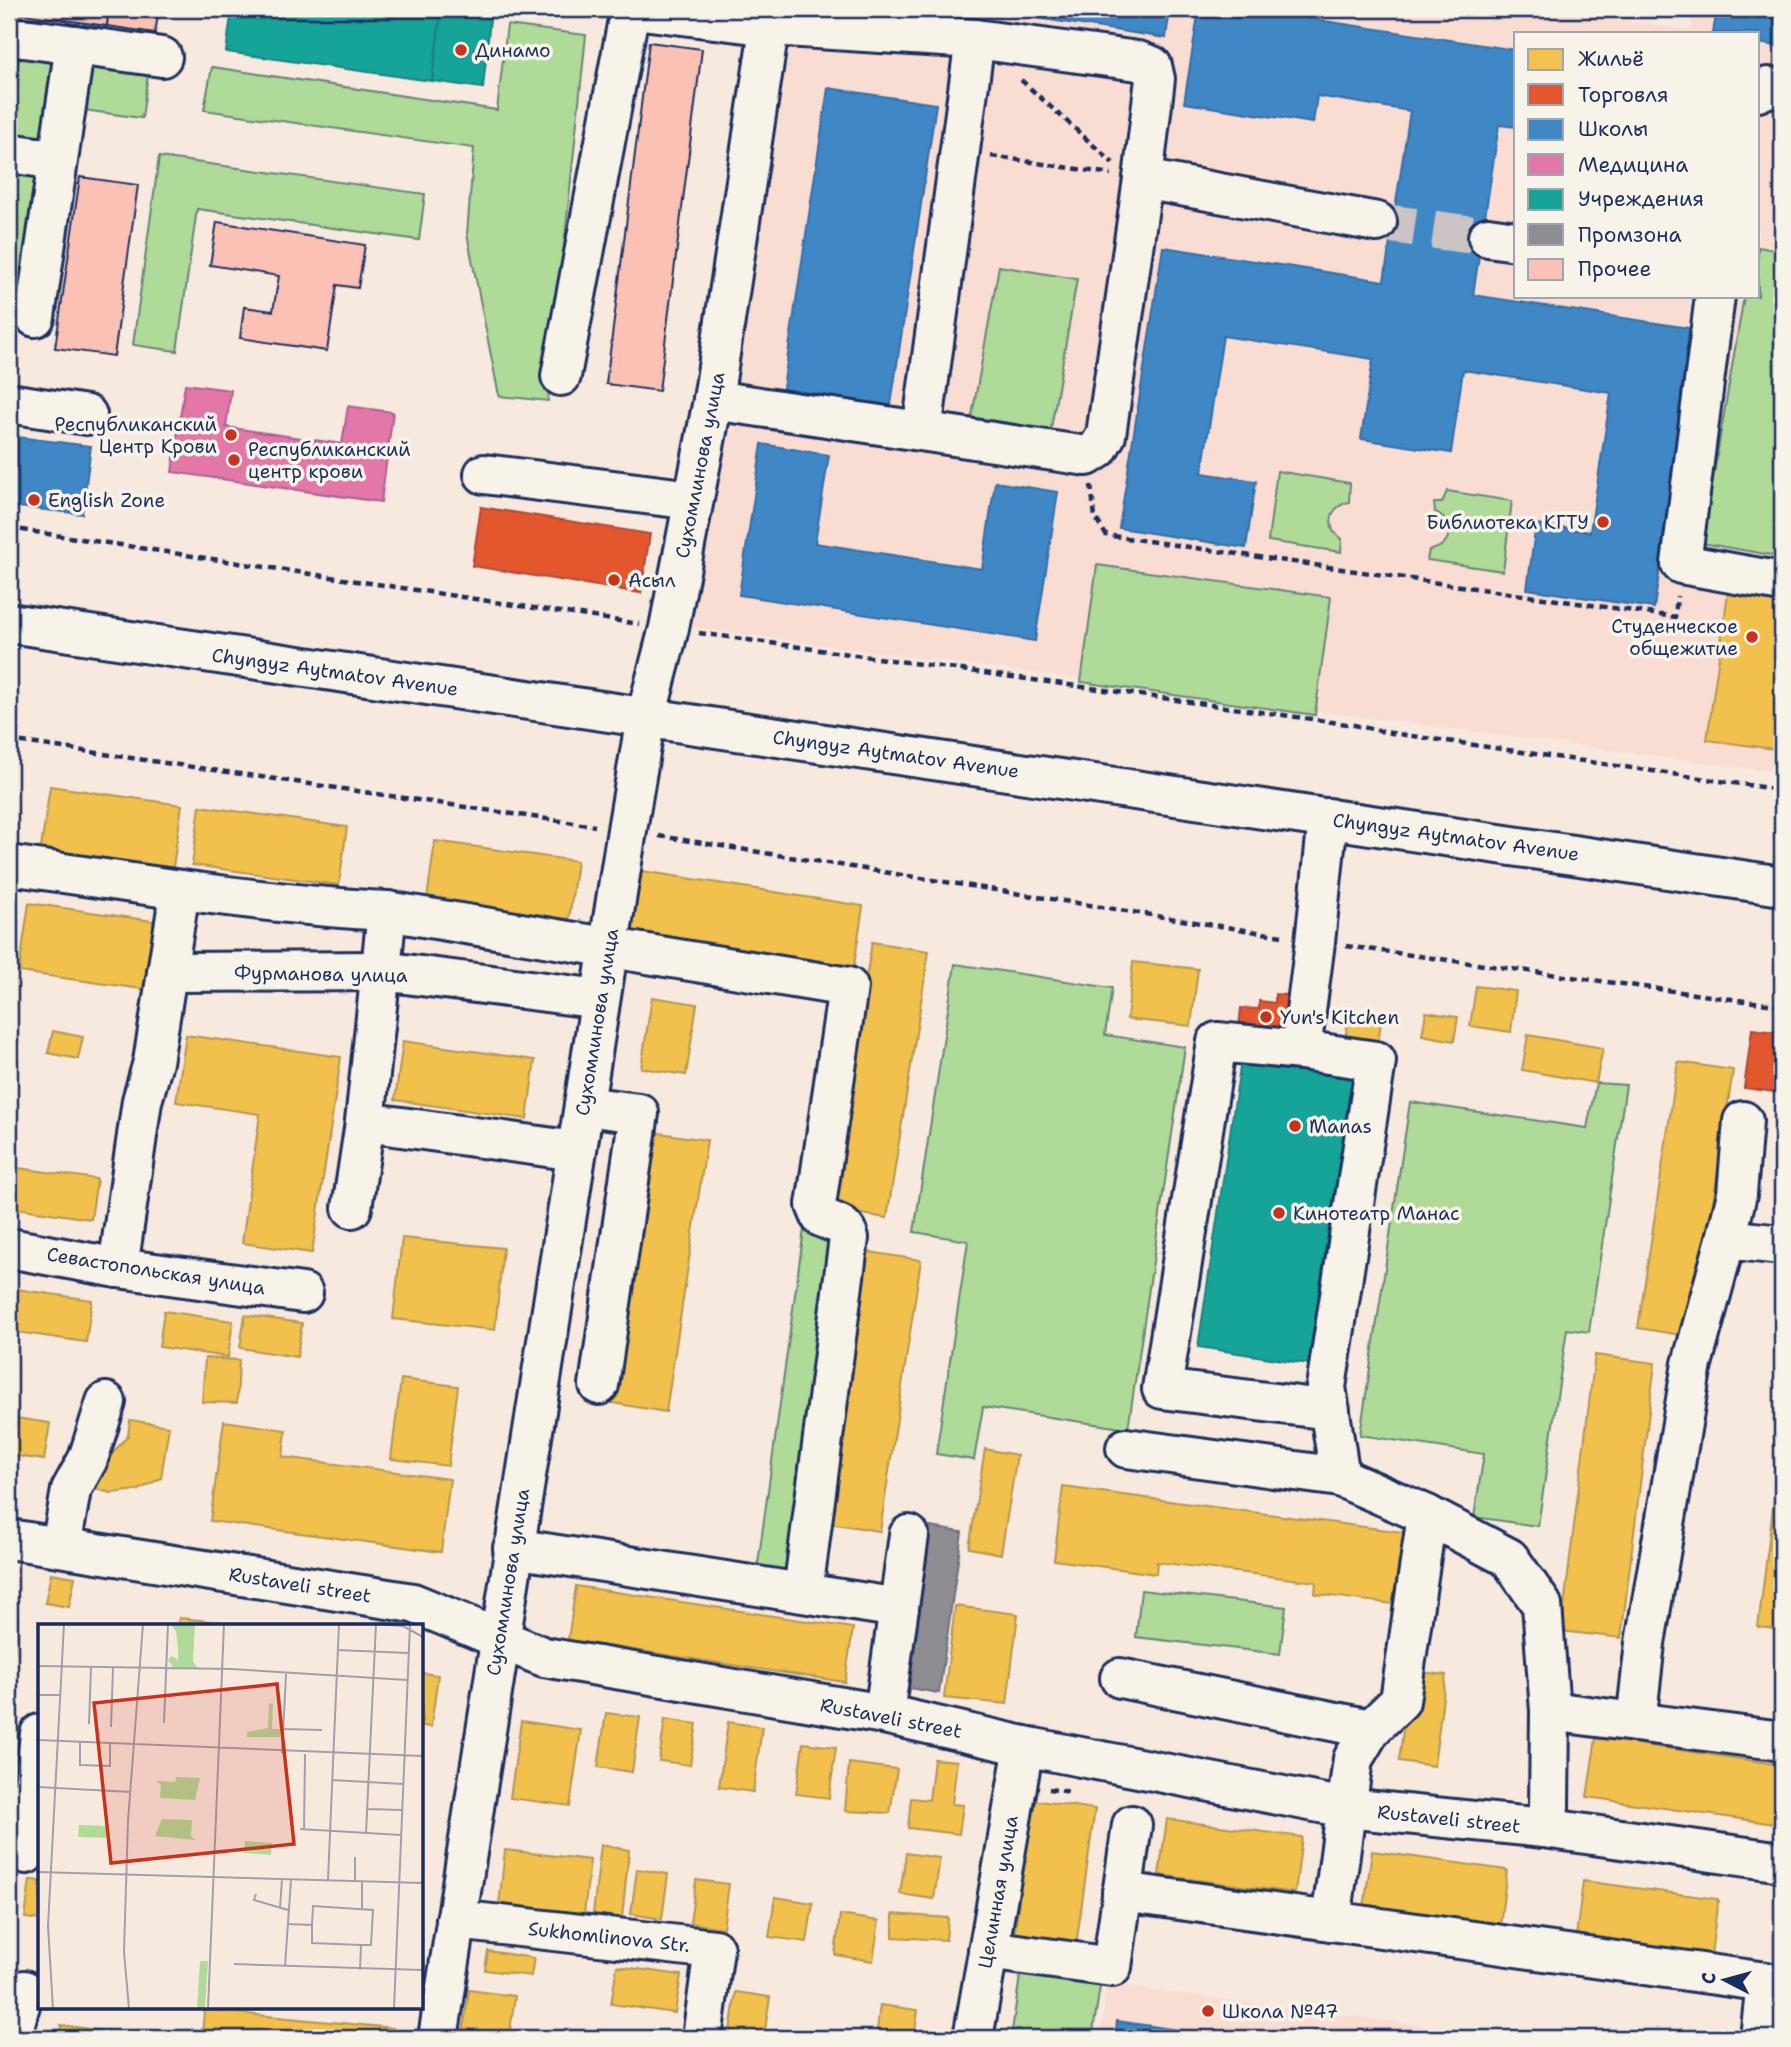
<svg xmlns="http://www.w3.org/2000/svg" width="1791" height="2047" font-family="'Shantell Sans',sans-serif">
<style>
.built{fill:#f9ddd2;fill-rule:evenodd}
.green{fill:#b0da97;stroke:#66847a;stroke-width:2}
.homes{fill:#f2c14e;stroke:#b29553;stroke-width:2}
.shops{fill:#e4572e;stroke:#a84b3c;stroke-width:2}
.schools{fill:#3f88c5;stroke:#346da6;stroke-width:2}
.health{fill:#e377a8;stroke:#a76192;stroke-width:2}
.public{fill:#17a398;stroke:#188087;stroke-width:2}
.industry{fill:#8d8d92;stroke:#6b7182;stroke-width:2}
.building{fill:#fcc1b5;stroke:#1b2f5e;stroke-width:2}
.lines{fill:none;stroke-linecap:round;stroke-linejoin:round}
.minor-tunnel{stroke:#ccc4c4;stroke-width:38;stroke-dasharray:38 19;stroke-linecap:butt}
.minor-casing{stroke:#1b2f5e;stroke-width:44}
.major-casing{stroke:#1b2f5e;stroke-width:44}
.path{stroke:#1b2f5e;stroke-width:4.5;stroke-dasharray:7 5;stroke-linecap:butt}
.minor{stroke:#f7f3e8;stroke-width:38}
.major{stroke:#f7f3e8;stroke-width:38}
.poi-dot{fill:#c8321e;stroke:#f7f3e8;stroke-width:2.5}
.labels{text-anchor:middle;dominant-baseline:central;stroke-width:7;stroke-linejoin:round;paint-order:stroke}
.poi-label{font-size:19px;fill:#1b2f5e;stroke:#f7f3e8;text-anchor:start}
.street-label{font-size:19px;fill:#1b2f5e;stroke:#f7f3e8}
.inset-road{fill:none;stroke:#a09fab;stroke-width:2}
.view{fill:#c8321e;fill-opacity:0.15;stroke:#c8321e;stroke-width:3.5}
.inset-edge{fill:none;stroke:#1b2f5e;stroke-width:3.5}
</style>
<rect width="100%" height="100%" fill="#f8e9de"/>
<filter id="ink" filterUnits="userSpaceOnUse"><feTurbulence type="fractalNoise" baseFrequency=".0143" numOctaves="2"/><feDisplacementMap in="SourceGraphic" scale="14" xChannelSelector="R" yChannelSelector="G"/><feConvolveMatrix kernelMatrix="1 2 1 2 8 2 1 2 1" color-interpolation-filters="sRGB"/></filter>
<g filter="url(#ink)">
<g class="built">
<path d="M778,9H1542L1690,30L1693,9H1782V773L689,627ZM1516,33H1758V296H1516Z"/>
<path d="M1107,1984L1517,2038H1100Z"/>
</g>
<g class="green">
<path d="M507,25L586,35L548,401L499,396L467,234L474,148L204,110L212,67L497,110Z"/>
<path d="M19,56L148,74L142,118L55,106L49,142L9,136Z"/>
<path d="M159,157L425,194L419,240L197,209L177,351L133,345Z"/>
<path d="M9,163L37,167L17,312L9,311Z"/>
<path d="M1758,247L1782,251V557L1702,543L1744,296H1758Z"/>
<path d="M999,266L1077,279L1049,440L970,427Z"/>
<path d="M1277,471L1350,483L1349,502C1334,506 1328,516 1333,531L1342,539L1341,552L1268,541Z"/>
<path d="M1447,491L1512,501L1503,571L1427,560L1429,550C1452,548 1457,521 1435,512L1434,503H1442Z"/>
<path d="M1097,565L1331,597L1315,715L1081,682Z"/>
<path d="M955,964L1112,988L1105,1035L1185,1047L1128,1429L983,1407L974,1460L936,1454L968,1241L914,1232Z"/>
<path d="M1596,1083L1626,1085L1589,1332L1567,1329L1538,1526L1474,1517L1484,1454L1360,1435L1410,1102L1587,1128Z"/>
<path d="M805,1222L839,1227L798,1585L756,1578Z"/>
<path d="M1141,1590L1286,1607L1280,1654L1136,1637Z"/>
<path d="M1022,1962L1102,1974L1092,2038H1011Z"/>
</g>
<g class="homes">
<path d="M1728,593L1782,601L1780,687L1782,688V750L1707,740Z"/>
<path d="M50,786L182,805L172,874L40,855Z"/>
<path d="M200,806L347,827L339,885L192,865Z"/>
<path d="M435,841L577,861L569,919L427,899Z"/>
<path d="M636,870L863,906L854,966L626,930Z"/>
<path d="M29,903L167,923L157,991L19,972Z"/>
<path d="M872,942L929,951L887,1218L829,1209Z"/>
<path d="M1133,962L1198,969L1191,1026L1127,1019Z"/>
<path d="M1476,986L1516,991L1511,1032L1470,1026Z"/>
<path d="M652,997L697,1004L686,1075L641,1068Z"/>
<path d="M1349,1011L1382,1014L1377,1052L1344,1048Z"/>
<path d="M1426,1012L1458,1017L1454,1041L1422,1035Z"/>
<path d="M53,1031L83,1037L78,1059L48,1053Z"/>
<path d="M186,1035L341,1057L312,1253L242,1243L260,1114L176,1102Z"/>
<path d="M1528,1035L1603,1048L1596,1083L1522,1070Z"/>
<path d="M403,1041L535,1060L527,1119L395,1100Z"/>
<path d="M1678,1062L1733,1070L1693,1337L1638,1328Z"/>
<path d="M646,1131L707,1140L666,1412L606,1402Z"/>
<path d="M11,1167L97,1179L91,1219L9,1207Z"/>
<path d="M402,1238L503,1248L495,1330L393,1319Z"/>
<path d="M862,1251L921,1260L880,1531L822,1522Z"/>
<path d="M9,1288L92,1300L86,1342L9,1331Z"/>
<path d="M164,1311L233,1321L228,1357L159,1347Z"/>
<path d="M245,1315L302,1323L297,1357L240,1348Z"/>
<path d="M1595,1355L1655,1363L1621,1638L1561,1631Z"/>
<path d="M205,1358L239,1360L237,1403L202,1402Z"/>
<path d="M401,1379L458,1386L448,1466L391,1459Z"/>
<path d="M9,1417L50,1423L44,1460L9,1455Z"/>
<path d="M130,1420L169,1426L161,1478L139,1490L111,1493L83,1486L128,1436Z"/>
<path d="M224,1421L286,1430L283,1457L450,1479L441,1552L210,1521Z"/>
<path d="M1782,1435V1630L1758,1627Z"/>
<path d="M985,1449L1017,1455L1001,1554L969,1548Z"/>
<path d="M1063,1487L1418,1534L1408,1606L1315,1594L1316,1582L1157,1562L1156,1574L1054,1560Z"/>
<path d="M51,1573L75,1577L69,1607L45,1603Z"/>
<path d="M576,1586L853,1628L845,1682L568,1640Z"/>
<path d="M955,1606L1018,1614L1007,1704L944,1698Z"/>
<path d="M9,1617L18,1618L14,1656L9,1655Z"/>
<path d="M179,1618L220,1622V1625H178Z"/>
<path d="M1411,1671L1446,1675L1434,1766L1399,1761Z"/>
<path d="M422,1673L438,1675L431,1727L422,1726Z"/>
<path d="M606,1713L640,1717L632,1772L598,1767Z"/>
<path d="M665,1719L697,1724L690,1765L659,1761Z"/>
<path d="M521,1721L581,1730L570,1806L510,1798Z"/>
<path d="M728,1722L762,1727L753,1792L719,1787Z"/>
<path d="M1596,1738L1782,1765V1825L1587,1797Z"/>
<path d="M803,1743L836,1747L829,1798L796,1794Z"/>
<path d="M934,1759L957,1761L952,1804L963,1805L959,1834L908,1828L911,1798L929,1800Z"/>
<path d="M849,1763L897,1769L890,1813L845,1811Z"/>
<path d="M1033,1800L1095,1809L1076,1946L1014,1937Z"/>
<path d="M1167,1819L1302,1837L1295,1893L1159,1875Z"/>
<path d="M601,1845L629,1850L622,1918L593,1914Z"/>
<path d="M505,1850L590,1860L584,1915L499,1905Z"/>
<path d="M1372,1851L1507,1870L1500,1926L1364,1908Z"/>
<path d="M906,1853L940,1858L934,1899L900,1894Z"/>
<path d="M637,1869L668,1874L662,1919L631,1914Z"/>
<path d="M30,1880L40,1881V1920L25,1918Z"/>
<path d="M696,1880L729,1884L723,1928L690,1923Z"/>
<path d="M1583,1881L1718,1899L1711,1955L1576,1937Z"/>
<path d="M9,1889L13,1890L12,1908L9,1909Z"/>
<path d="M775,1897L813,1903L807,1942L769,1937Z"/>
<path d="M893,1914L948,1918L946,1940L893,1937Z"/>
<path d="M840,1915L879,1921L873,1961L835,1955Z"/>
<path d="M488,1951L534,1958L531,1976L485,1970Z"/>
<path d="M617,1966L681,1975L675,2013L611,2004Z"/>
<path d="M469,1990L515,1996L509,2038L463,2032Z"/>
<path d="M736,1992L770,1997L764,2036L730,2031Z"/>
<path d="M880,2005L918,2010L914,2038H876Z"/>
<path d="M204,2010L393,2028L392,2038H202Z"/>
<path d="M61,2025L134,2035V2038H60Z"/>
</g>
<g class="shops">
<path d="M481,507L650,534L641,593L472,566Z"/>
<path d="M1275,994L1294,996L1290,1029L1258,1026L1256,1038L1238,1036L1241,1008L1259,1009V1001L1275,1003Z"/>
<path d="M1752,1029L1782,1033V1093L1744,1088Z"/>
</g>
<g class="schools">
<path d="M979,9H1170L1166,38Z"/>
<path d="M1199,9H1246L1516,50V127L1499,125L1473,295L1696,329L1654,608L1527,589L1536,524L1590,532L1611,393L1463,370L1451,453L1361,439L1373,359L1223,336L1202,473L1256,481L1246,548L1119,528L1163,247L1384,281L1410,111L1317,96L1313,123L1184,103Z"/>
<path d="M1717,9H1782V47L1758,43V33H1713Z"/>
<path d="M828,88L936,104L889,418L781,401Z"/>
<path d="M9,436L91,446L82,514L9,506Z"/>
<path d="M762,444L829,455L815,543L982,569L995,482L1058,492L1035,641L739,595Z"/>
<path d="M1117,2021L1233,2038H1115Z"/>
</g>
<path class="health" d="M185,384L231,390L226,427L342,444L348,406L393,412L381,502L172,472Z"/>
<g class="public">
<path d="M232,9H418L441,12L432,81L226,52Z"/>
<path d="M441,12L490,19L483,88L432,81Z"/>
<path d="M1241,1060L1360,1078L1316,1365L1198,1347Z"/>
</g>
<path class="industry" d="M930,1527L962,1532L939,1693L908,1688Z"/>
<g class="building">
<path d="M9,9H109L107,26L9,12Z"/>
<path d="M109,9H159L155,33L107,26Z"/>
<path d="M649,42L702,49L659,391L606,384Z"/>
<path d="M80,177L138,185L114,356L55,348Z"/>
<path d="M217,222L365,245L358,288L337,285L327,351L240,338L244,307L273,311L279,276L210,265Z"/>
</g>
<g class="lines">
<path class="minor-tunnel" d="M1377,222L1488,237"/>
<g class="minor-casing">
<g id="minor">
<path d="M634,9L770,26L975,39L1138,61L1152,66L1155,79L1143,179L1377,222"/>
<path d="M9,36L162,57"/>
<path d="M1758,92L1768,87L1782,89"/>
<path d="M9,153L57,160"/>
<path d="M1488,237L1516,241"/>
<path d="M1715,296L1681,564L1782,582"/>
<path d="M35,317L75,45"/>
<path d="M561,376L630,9"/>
<path d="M713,400L1087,456L1098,449L1106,435L1143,179"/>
<path d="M9,403L87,415"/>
<path d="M922,431L975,39"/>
<path d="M484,474L693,500"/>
<path d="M9,865C134,883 260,904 387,911L848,987L816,1205L821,1217C834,1224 845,1222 849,1238L803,1592"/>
<path d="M167,972L382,971L600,999"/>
<path d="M1301,1050L1315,942L1328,818"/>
<path d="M584,1106L639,1113L599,1385"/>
<path d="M365,1122L576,1151"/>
<path d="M352,1208L365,1122L387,911"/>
<path d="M1726,1239L1782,1245"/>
<path d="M9,1248L118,1268L303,1293"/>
<path d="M118,1268L142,1101L153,1062L180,890"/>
<path d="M1330,1410L1162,1389L1217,1042L1301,1050L1376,1061L1326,1387L1340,1477L1427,1515L1400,1701L1371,1729L1353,1759L1331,1921L1766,1982L1760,2038"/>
<path d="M1126,1448L1340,1477"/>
<path d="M1427,1515L1509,1558L1542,1605L1550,1711L1549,1808L1544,1828"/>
<path d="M9,1539L413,1603L544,1657L884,1714L1024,1746L1346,1808L1544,1828L1782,1862"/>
<path d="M61,1547L71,1490L88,1459L106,1402"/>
<path d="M513,1548L899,1608"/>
<path d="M1120,1678L1371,1729"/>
<path d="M1550,1711L1782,1741"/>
<path d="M884,1714L909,1535"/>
<path d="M1636,1722L1645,1643L1692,1364L1726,1239L1737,1194L1743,1121"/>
<path d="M26,1854L40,1734"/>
<path d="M1122,1892L1331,1921"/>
<path d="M456,1920L714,1949L702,2038"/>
<path d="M988,1950L1112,1967L1132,1825"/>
<path d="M11,2038L24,1990"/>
<path d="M438,2038L627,830L646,717L669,628L713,400L772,9"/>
<path d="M973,2038L1024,1746"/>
</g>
</g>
<g class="major-casing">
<path id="major" d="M9,623L1782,886"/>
</g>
<g class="path">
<path d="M1021,80L1113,163"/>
<path d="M991,156L1111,174"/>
<path d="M1091,485L1095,517L1106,535L1675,617L1677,596"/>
<path d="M9,528L639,624"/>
<path d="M699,633L1354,725L1385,732L1782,790"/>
<path d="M9,740L595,826"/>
<path d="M659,836L1282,936"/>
<path d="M1346,946L1782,1006"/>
<path d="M1049,1789L1072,1792"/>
</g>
<use href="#minor" class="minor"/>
<use href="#major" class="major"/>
</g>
</g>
<g class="poi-dot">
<circle cx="461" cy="50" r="7"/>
<circle cx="231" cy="435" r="7"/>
<circle cx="234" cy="460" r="7"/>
<circle cx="34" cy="500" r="7"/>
<circle cx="1603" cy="522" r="7"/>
<circle cx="614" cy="580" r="7"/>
<circle cx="1752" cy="637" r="7"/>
<circle cx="1266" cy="1017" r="7"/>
<circle cx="1295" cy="1126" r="7"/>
<circle cx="1279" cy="1213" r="7"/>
<circle cx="1208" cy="2011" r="7"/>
</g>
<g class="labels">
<g class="poi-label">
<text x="475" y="50">Динамо</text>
<text x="217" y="424" text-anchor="end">Республиканский<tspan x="217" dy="22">Центр Крови</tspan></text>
<text x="248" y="449">Республиканский<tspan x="248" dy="22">центр крови</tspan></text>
<text x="48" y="500">English Zone</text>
<text x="1589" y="522" text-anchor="end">Библиотека КГТУ</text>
<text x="628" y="580">Асыл</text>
<text x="1738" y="626" text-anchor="end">Студенческое<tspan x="1738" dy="22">общежитие</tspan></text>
<text x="1280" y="1017">Yun's Kitchen</text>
<text x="1309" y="1126">Manas</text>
<text x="1293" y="1213">Кинотеатр Манас</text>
<text x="1222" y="2011">Школа №47</text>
</g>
<g class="street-label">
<text transform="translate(700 465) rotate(-79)">Сухомлинова улица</text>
<text transform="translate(335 672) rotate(8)">Chyngyz Aytmatov Avenue</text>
<text transform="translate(896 754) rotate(8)">Chyngyz Aytmatov Avenue</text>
<text transform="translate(1456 837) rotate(8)">Chyngyz Aytmatov Avenue</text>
<text transform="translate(321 974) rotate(1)">Фурманова улица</text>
<text transform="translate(597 1022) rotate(-81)">Сухомлинова улица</text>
<text transform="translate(156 1271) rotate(9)">Севастопольская улица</text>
<text transform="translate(508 1582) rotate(-81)">Сухомлинова улица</text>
<text transform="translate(300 1585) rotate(9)">Rustaveli street</text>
<text transform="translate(891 1718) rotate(11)">Rustaveli street</text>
<text transform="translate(1449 1819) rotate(6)">Rustaveli street</text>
<text transform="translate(998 1892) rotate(-80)">Целинная улица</text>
<text transform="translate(609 1937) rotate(6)">Sukhomlinova Str.</text>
</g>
</g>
<g transform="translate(38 1624)">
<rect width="385" height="385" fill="#f8e9de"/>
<path d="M132,0H157L155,37L159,44L135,43L130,36L134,32L140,36V24L138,7ZM231,79L235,80L234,105H242V113H209V108L230,104ZM138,153L162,154L157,176L122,174L123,161L118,157L137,158ZM124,195L154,196L153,212L157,216L117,212ZM41,201L69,202L68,214L40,213ZM207,217L234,219L233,231L206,229ZM162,337H170L167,385H159Z" fill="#b0da97"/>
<path class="inset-road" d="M333,0L365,2L385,13M299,26L370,29M0,42L193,45L369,56M0,71H22M126,99L130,0M51,100L53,44M73,103L75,44M245,105L284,106M0,116L385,132M42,118V141L72,142V119M244,129L248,50M294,156L365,160M0,163L93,168M329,185L364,186M262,205L363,211M266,206L267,130M328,209L338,0M0,248L385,259M290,256L301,0M317,257V233M218,270L216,276L250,286M242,284L244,255M324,284V258M249,300L274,301V319L323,321M274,301L275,282L335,286L333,321H323L322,346M196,340L385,346M247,342L253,256M15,385L10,302L26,0M91,385L86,328L90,197L105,0M170,385L186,0M356,385L372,0"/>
<path class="view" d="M239,60L256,220L73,239L56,79Z"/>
<rect width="385" height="385" class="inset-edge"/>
</g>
<rect width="1791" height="2047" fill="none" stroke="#f7f3e8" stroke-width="35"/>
<rect x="18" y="18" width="1756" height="2012" fill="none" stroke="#1b2f5e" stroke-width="2.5" filter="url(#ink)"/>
<rect x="1514" y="32" width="245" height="266" fill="#f7f3e8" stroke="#9fa5b1" stroke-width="2"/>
<rect x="1528" y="49" width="35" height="21" fill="#f2c14e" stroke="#9fa5b1" stroke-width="2"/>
<text x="1578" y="66" font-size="21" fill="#1b2f5e">Жильё</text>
<rect x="1528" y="84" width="35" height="21" fill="#e4572e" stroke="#9fa5b1" stroke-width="2"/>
<text x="1578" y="102" font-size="21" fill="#1b2f5e">Торговля</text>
<rect x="1528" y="119" width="35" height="21" fill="#3f88c5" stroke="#9fa5b1" stroke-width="2"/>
<text x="1578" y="136" font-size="21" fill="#1b2f5e">Школы</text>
<rect x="1528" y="154" width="35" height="21" fill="#e377a8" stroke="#9fa5b1" stroke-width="2"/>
<text x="1578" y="172" font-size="21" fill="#1b2f5e">Медицина</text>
<rect x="1528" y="189" width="35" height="21" fill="#17a398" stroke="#9fa5b1" stroke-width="2"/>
<text x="1578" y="206" font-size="21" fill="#1b2f5e">Учреждения</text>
<rect x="1528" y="224" width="35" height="21" fill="#8d8d92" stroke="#9fa5b1" stroke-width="2"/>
<text x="1578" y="242" font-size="21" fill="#1b2f5e">Промзона</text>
<rect x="1528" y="259" width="35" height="21" fill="#fcc1b5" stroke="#9fa5b1" stroke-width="2"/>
<text x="1578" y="276" font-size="21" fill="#1b2f5e">Прочее</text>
<g transform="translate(1725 1980) rotate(276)" stroke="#f7f3e8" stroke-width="5" paint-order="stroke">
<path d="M0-5L12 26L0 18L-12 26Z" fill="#1b2f5e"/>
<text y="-10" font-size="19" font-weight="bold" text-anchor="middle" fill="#1b2f5e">С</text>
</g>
</svg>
